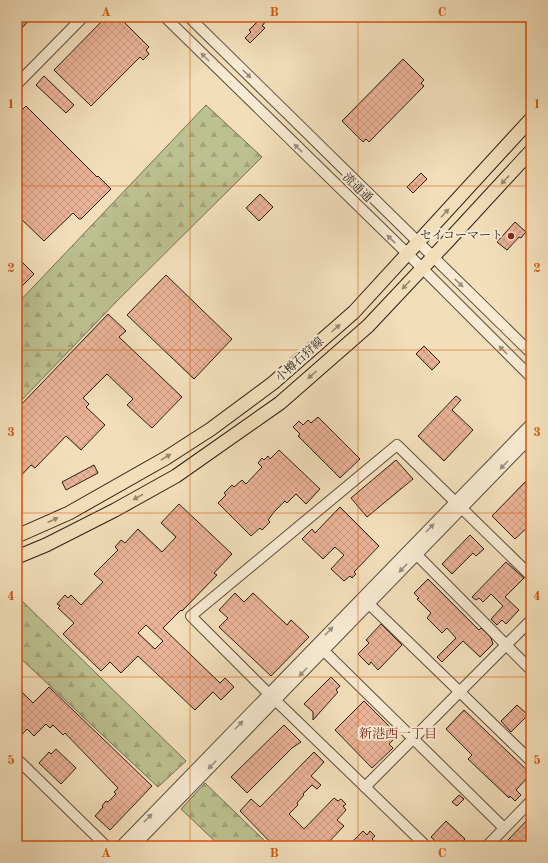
<svg xmlns="http://www.w3.org/2000/svg" width="548" height="863" font-family="'Old Standard TT','Noto Serif JP',serif">
<style>
.forest{fill:url(#forest-firs);stroke:#746f52}
.building{fill:url(#building-cross-hatch);stroke:#2b1d16;fill-rule:evenodd}
.lines{fill:none;stroke-linecap:round;stroke-linejoin:round}
.minor-casing{stroke:#5d4e3f;stroke-width:12}
.major-casing{stroke:#2b1d16;stroke-width:15}
.minor{stroke:#f7ead2;stroke-width:10}
.major{stroke:#f2dfba;stroke-width:13}
.oneway{fill:#9b8e7d}
.oneway2{fill:#988870}
.grid{fill:none;stroke:#d5530d;stroke-width:1;stroke-opacity:0.55}
.poi-dot{fill:#8f2418;stroke:#f7ead2;stroke-width:1.5}
.labels{text-anchor:middle;dominant-baseline:central;stroke-width:4;stroke-linejoin:round;paint-order:stroke}
.street-label{font-size:12px;fill:#2b1d16;stroke:#f7ead2}
.poi-label{font-size:12px;fill:#2b1d16;stroke:#f7ead2;text-anchor:end}
.neighbourhood-label{font-size:13px;fill:#7a1f14;stroke:#f7ead2}
.neatline{fill:none;stroke:#d5530d;stroke-width:1.5}
.grid-label{font-size:13px;text-anchor:middle;font-weight:bold;fill:#d5530d}
</style>
<defs>
<pattern id="forest-firs" width="22" height="20" patternUnits="userSpaceOnUse"><rect width="22" height="20" fill="#bcc18f"/><path d="M5 1l3.5 6h-7zM16 11l3.5 6h-7z" fill="#a2a57b"/></pattern>
<pattern id="building-cross-hatch" width="8" height="8" patternUnits="userSpaceOnUse"><rect width="8" height="8" fill="#eab397"/><path d="M0 0l8 8M0 8l8-8" fill="none" stroke="#c99a81"/></pattern>
</defs>
<rect width="100%" height="100%" fill="#f2dfba"/>
<filter id="stains"><feTurbulence type="fractalNoise" baseFrequency=".005" numOctaves="4"/><feColorMatrix values="0 0 0 0 .2 0 0 0 0 .09 0 0 0 0 .02 0 0 0 .5 -.17"/></filter>
<radialGradient id="worn" r=".72"><stop offset=".6" stop-color="#630" stop-opacity="0"/><stop offset="1" stop-color="#630" stop-opacity=".3"/></radialGradient>
<g class="forest">
<path d="M206,105L262,157L117,301L17,405V304Z"/>
<path d="M17,596L186,761L158,787L17,655Z"/>
<path d="M205,783L270,846H220L181,809Z"/>
</g>
<g class="building">
<path d="M17,17H32L22,28L17,23Z"/>
<path d="M106,17H119L149,47L146,50L149,54L143,60L140,57L91,106L54,70Z"/>
<path d="M262,17L266,21L262,26L265,28L250,43L245,38L251,32L249,30Z"/>
<path d="M403,59L424,80L421,83L424,86L369,142L366,139L363,142L342,121Z"/>
<path d="M44,76L74,105L66,113L36,85Z"/>
<path d="M26,106L97,177L98,176L111,189L81,219H79L73,213L44,241L17,215V115Z"/>
<path d="M421,173L427,179L413,193L407,187Z"/>
<path d="M260,194L273,207L259,221L246,208Z"/>
<path d="M515,222L526,232L521,238L519,237L507,250L497,242Z"/>
<path d="M17,257L34,274L17,291Z"/>
<path d="M166,275L232,339L194,379L127,315Z"/>
<path d="M108,314L126,331L119,337L182,397L152,428L127,405L133,399L107,374L83,398L89,404L86,407L105,425L81,450L66,436L35,468L31,465L17,480V409Z"/>
<path d="M424,346L440,362L432,370L416,354Z"/>
<path d="M456,396L461,400L452,410L473,430L444,461L418,436Z"/>
<path d="M318,417L360,459L340,478L298,436L300,434L293,427L299,421L303,425L308,420L311,423Z"/>
<path d="M279,450L320,489L306,504L296,494L287,503L285,501L274,512L268,520L270,522L262,530L260,528L251,536L218,503L226,495L224,493L232,485L234,487L242,480L246,484L262,467L258,463L262,458L264,460L268,456L270,459Z"/>
<path d="M396,460L413,479L367,517L351,498Z"/>
<path d="M94,465L98,473L66,490L62,482Z"/>
<path d="M531,476V524L515,539L492,516Z"/>
<path d="M179,504L232,554L214,573L217,575L182,611L181,610L163,628L220,683L225,678L234,687L221,700L213,692L195,710L138,656L121,673L110,662L101,671L63,634L74,623L58,608L60,606L57,604L65,595L68,598L71,595L81,605L103,582L94,574L118,550L115,547L121,540L125,543L138,529L162,552L176,537L161,523ZM146,625L163,641L155,649L138,633Z"/>
<path d="M340,507L379,546L354,572L356,574L352,578L350,576L344,581L331,569L344,555L335,547L323,559L302,539L312,529L315,533Z"/>
<path d="M470,535L484,549L476,556L473,553L452,574L442,564Z"/>
<path d="M506,562L524,578L505,597L519,610L506,624L502,620L497,625L491,619L503,606L491,594L483,602L479,598L476,600L472,597Z"/>
<path d="M428,579L479,630L481,628L491,638L493,644L480,657L463,641L442,662L437,657L456,638L447,628L442,633L427,618L431,613L417,599L419,598L414,593Z"/>
<path d="M235,593L244,602L253,593L287,625L291,620L309,637L271,676L219,627L228,618L219,610Z"/>
<path d="M381,624L402,645L378,670L371,662L369,665L358,654L369,643L366,640Z"/>
<path d="M331,677L340,686L336,690L338,692L313,720V712L304,704Z"/>
<path d="M17,687L33,703L49,687L152,786L110,830L95,816L103,807L102,806L106,801L108,802L116,794L114,792L118,788L65,733L63,735L53,725L50,728L46,724L34,736L27,729L17,740Z"/>
<path d="M364,701L398,735L389,744L393,748L372,768L335,730Z"/>
<path d="M517,705L528,715L511,732L501,721Z"/>
<path d="M464,710L531,774L516,790L521,795L515,801L510,796L509,798L468,759L472,755L446,729Z"/>
<path d="M284,725L301,742L292,748L247,793L231,777Z"/>
<path d="M56,749L76,768L61,784L39,763L49,752L51,754Z"/>
<path d="M314,752L324,762L311,776L321,785L317,789L312,785L303,794L304,795L297,803L298,805L289,814L304,829L334,798L338,801L341,799L346,804L343,806L346,810L337,820L344,826L325,846H274L240,811L251,799L260,807Z"/>
<path d="M459,795L464,799L457,806L452,802Z"/>
<path d="M531,816V846H518L514,842L512,844L508,840Z"/>
<path d="M446,821L465,839L458,846H441L431,837Z"/>
<path d="M363,831L367,835L370,831L375,836L372,839L379,846H348Z"/>
</g>
<g class="lines">
<g class="minor-casing">
<g id="minor">
<path d="M165,17L422,268L531,377"/>
<path d="M189,17L531,353"/>
<path d="M17,84L83,17"/>
<path d="M413,551L531,670"/>
<path d="M365,600L531,761"/>
<path d="M320,647L504,828"/>
<path d="M17,759L106,846"/>
<path d="M365,787L531,620"/>
<path d="M121,846L531,424"/>
<path d="M134,846L531,437"/>
<path d="M426,846L269,694L191,616L397,445L531,576"/>
<path d="M487,846L531,801"/>
</g>
</g>
<g class="major-casing">
<g id="major">
<path d="M17,536L69,513L166,458L211,429L273,383L354,312L531,119"/>
<path d="M17,557L46,545L115,510L176,476L280,403L368,326L448,241L531,151"/>
</g>
</g>
<use href="#minor" class="minor"/>
<use href="#major" class="major"/>
</g>
<defs><path id="oneway-solid" d="M-6-.8H1V-3.2L6.5 0L1 3.2V.8H-6Z"/></defs>
<g class="oneway">
<use href="#oneway-solid" transform="translate(205 57) rotate(-135)"/>
<use href="#oneway-solid" transform="translate(247 74) rotate(44)"/>
<use href="#oneway-solid" transform="translate(298 148) rotate(-136)"/>
<use href="#oneway-solid" transform="translate(391 239) rotate(-136)"/>
<use href="#oneway-solid" transform="translate(459 283) rotate(44)"/>
<use href="#oneway-solid" transform="translate(503 350) rotate(-135)"/>
<use href="#oneway-solid" transform="translate(504 465) rotate(134)"/>
<use href="#oneway-solid" transform="translate(430 528) rotate(-46)"/>
<use href="#oneway-solid" transform="translate(403 568) rotate(134)"/>
<use href="#oneway-solid" transform="translate(329 631) rotate(-46)"/>
<use href="#oneway-solid" transform="translate(303 672) rotate(134)"/>
<use href="#oneway-solid" transform="translate(239 725) rotate(-46)"/>
<use href="#oneway-solid" transform="translate(212 765) rotate(134)"/>
<use href="#oneway-solid" transform="translate(148 818) rotate(-46)"/>
</g>
<g class="oneway2">
<use href="#oneway-solid" transform="translate(505 180) rotate(133)"/>
<use href="#oneway-solid" transform="translate(445 213) rotate(-47)"/>
<use href="#oneway-solid" transform="translate(406 285) rotate(133)"/>
<use href="#oneway-solid" transform="translate(336 328) rotate(-42)"/>
<use href="#oneway-solid" transform="translate(312 375) rotate(139)"/>
<use href="#oneway-solid" transform="translate(166 457) rotate(-31)"/>
<use href="#oneway-solid" transform="translate(138 497) rotate(151)"/>
<use href="#oneway-solid" transform="translate(53 520) rotate(-25)"/>
</g>
<path class="grid" d="M190,17V846M358,17V846M17,186H531M17,350H531M17,513H531M17,677H531"/>
<circle class="poi-dot" cx="511" cy="236" r="4"/>
<g class="labels">
<g class="street-label">
<text transform="translate(357 188) rotate(44)">流通通</text>
<text transform="translate(300 360) rotate(-42)">小樽石狩線</text>
</g>
<g class="poi-label">
<text x="503" y="236">セイコーマート</text>
</g>
<g class="neighbourhood-label">
<text x="398" y="734">新港西一丁目</text>
</g>
</g>
<rect width="548" height="863" fill="none" stroke="#f2dfba" stroke-width="44"/>
<rect x="22" y="22" width="504" height="819" class="neatline"/>
<g class="grid-label">
<text x="106" y="16">A</text>
<text x="274" y="16">B</text>
<text x="442" y="16">C</text>
<text x="11" y="108">1</text>
<text x="537" y="108">1</text>
<text x="11" y="272">2</text>
<text x="537" y="272">2</text>
<text x="11" y="436">3</text>
<text x="537" y="436">3</text>
<text x="11" y="600">4</text>
<text x="537" y="600">4</text>
<text x="11" y="764">5</text>
<text x="537" y="764">5</text>
<text x="106" y="857">A</text>
<text x="274" y="857">B</text>
<text x="442" y="857">C</text>
</g>
<rect width="100%" height="100%" filter="url(#stains)"/>
<rect width="100%" height="100%" fill="url(#worn)"/>
</svg>
